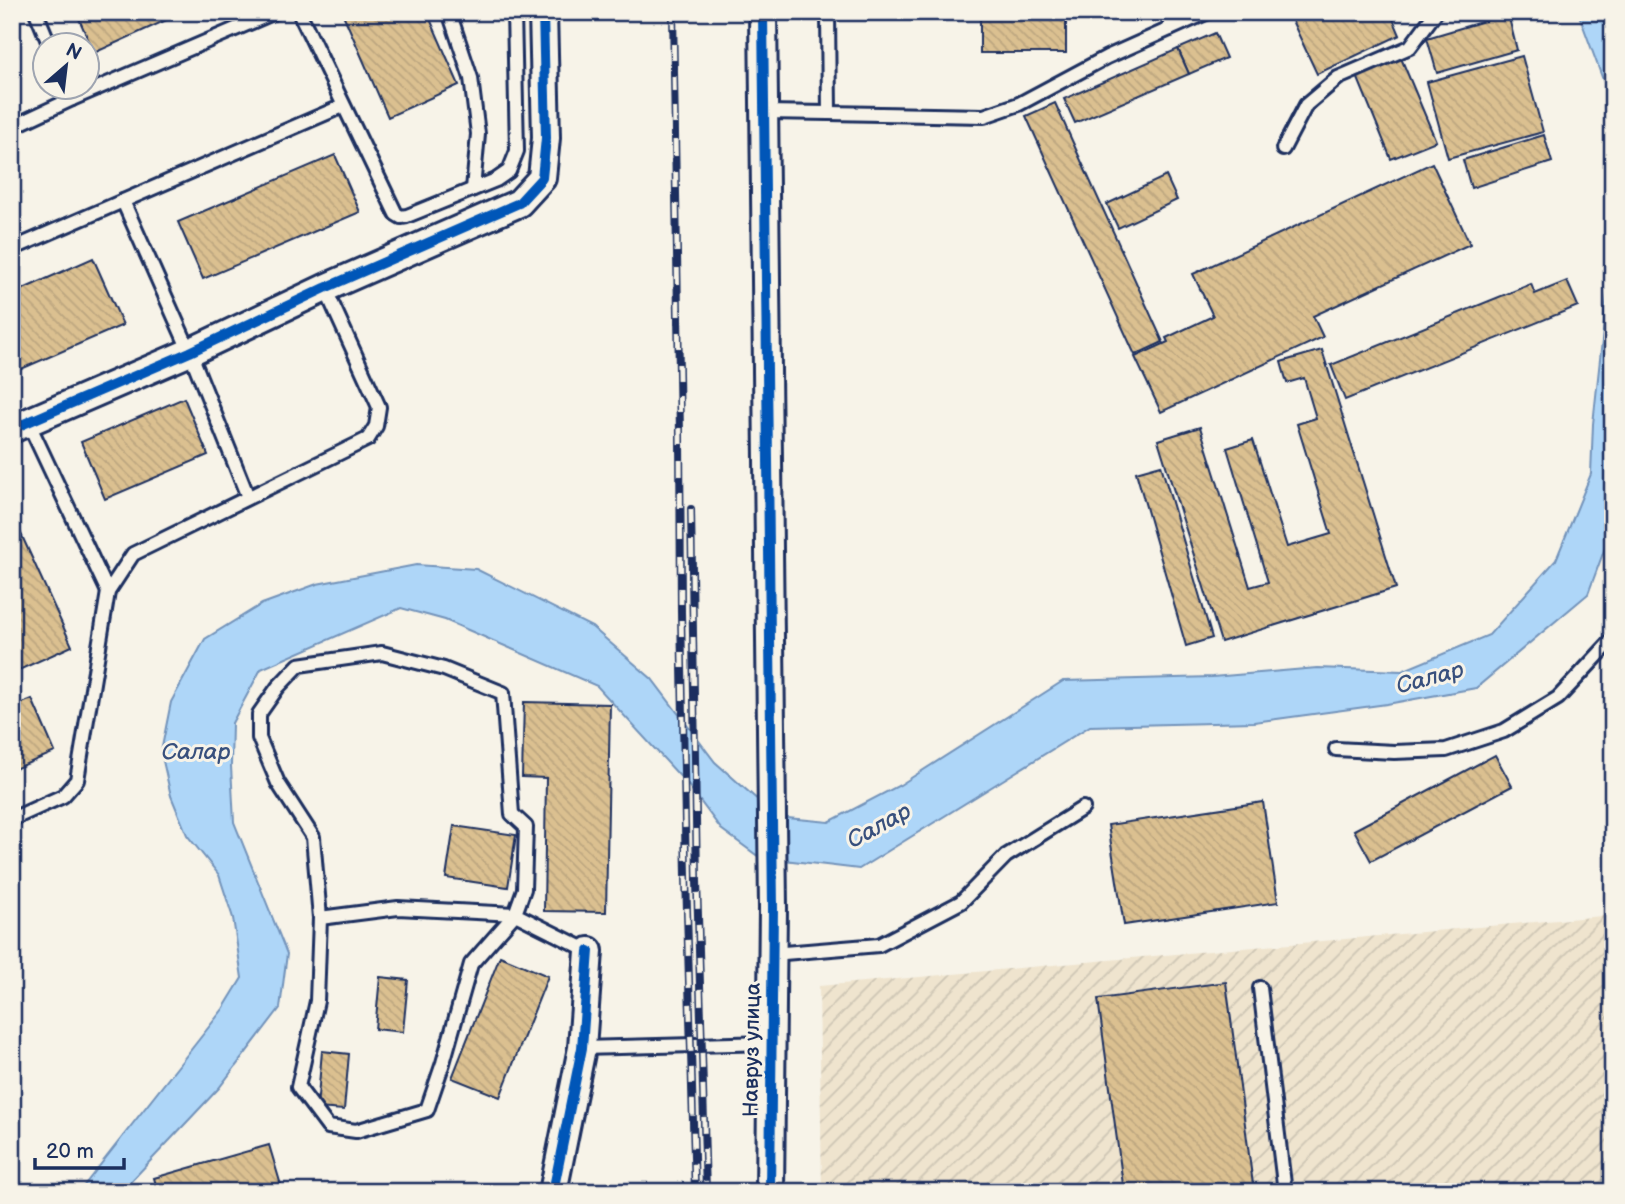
<svg xmlns="http://www.w3.org/2000/svg" width="1625" height="1204" font-family="'Balsamiq Sans',sans-serif">
<style>
.industrial{fill:url(#industrial-furrows)}
.water{fill:#aed6f8;stroke:#7393ba;stroke-width:2}
.building{fill:url(#building-back-hatch);stroke:#1b2f5e;stroke-width:2}
.lines{fill:none;stroke-linecap:round;stroke-linejoin:round}
.service-casing{stroke:#1b2f5e;stroke-width:18}
.minor-casing{stroke:#1b2f5e;stroke-width:32}
.service{stroke:#f7f3e8;stroke-width:12}
.minor{stroke:#f7f3e8;stroke-width:26}
.rail-casing{stroke:#1b2f5e;stroke-width:8}
.rail{stroke:#f7f3e8;stroke-width:5;stroke-dasharray:16;stroke-linecap:butt}
.cycleway-casing{stroke:#f7f3e8;stroke-width:15}
.cycleway{stroke:#0057b8;stroke-width:10}
.labels{text-anchor:middle;dominant-baseline:central;stroke-width:6;stroke-linejoin:round;paint-order:stroke}
.street-label{font-size:21px;fill:#1b2f5e;stroke:#f7f3e8}
.water-label{font-size:23px;font-style:italic;fill:#38507d;stroke:#f7f3e8}
</style>
<defs>
<pattern id="industrial-furrows" width="10" height="10" patternUnits="userSpaceOnUse" patternTransform="scale(1.75)"><rect width="10" height="10" fill="#efe4ce"/><path d="M-1 1l2-2M0 10L10 0M9 11l2-2" fill="none" stroke="#ccc4b3"/></pattern>
<pattern id="building-back-hatch" width="6" height="6" patternUnits="userSpaceOnUse" patternTransform="scale(1.75)"><rect width="6" height="6" fill="#dbc090"/><path d="M-1 5l2 2M0 0l6 6M5-1l2 2" fill="none" stroke="#bba57f"/></pattern>
</defs>
<rect width="100%" height="100%" fill="#f7f3e8"/>
<filter id="ink" filterUnits="userSpaceOnUse"><feTurbulence type="fractalNoise" baseFrequency=".0143" numOctaves="2"/><feDisplacementMap in="SourceGraphic" scale="14" xChannelSelector="R" yChannelSelector="G"/><feConvolveMatrix kernelMatrix="1 2 1 2 8 2 1 2 1" color-interpolation-filters="sRGB"/></filter>
<g filter="url(#ink)">
<path class="industrial" d="M1613,915V1192H822L819,986Z"/>
<g class="water">
<path d="M1578,12H1613V107Z"/>
<path d="M1613,239V526L1588,594L1476,688L1387,704L1254,722L1090,726L859,869L759,857L721,829L688,785L597,686L445,620L401,608L261,669L232,723L231,766L234,822L287,954L280,1008L219,1088L121,1192H79L223,1009L242,978L233,918L219,875L187,835L171,796L161,752L171,702L205,639L262,604L317,584L416,565L476,569L592,627L652,679L715,762L777,817L829,822L900,785L1063,681L1212,677L1317,668L1402,671L1489,635L1556,560L1591,474L1593,424Z"/>
</g>
<g class="building">
<path d="M76,12H184L94,53Z"/>
<path d="M342,12H427L459,85L388,117Z"/>
<path d="M893,12H1066V53H980V14H893Z"/>
<path d="M1288,12H1390L1400,35L1317,74Z"/>
<path d="M1508,14L1517,50L1437,73L1427,38Z"/>
<path d="M1215,33L1226,58L1189,74L1178,49Z"/>
<path d="M1178,49L1189,74L1075,123L1064,99Z"/>
<path d="M1522,56L1543,132L1448,158L1427,82Z"/>
<path d="M1401,58L1436,141L1391,159L1357,76Z"/>
<path d="M1055,103L1163,342L1135,355L1026,116Z"/>
<path d="M1544,135L1552,162L1471,188L1463,160Z"/>
<path d="M335,155L360,212L203,279L178,222Z"/>
<path d="M1432,163L1470,244L1313,316L1323,337L1161,412L1135,357L1168,342L1166,338L1213,316L1193,274Z"/>
<path d="M1166,176L1177,200L1118,228L1107,204Z"/>
<path d="M93,258L123,325L12,373V294Z"/>
<path d="M1567,281L1578,306L1345,400L1331,365L1531,284L1535,294Z"/>
<path d="M1322,350L1396,588L1221,642L1158,440L1200,427L1250,587L1268,582L1227,448L1253,440L1287,547L1331,534L1297,424L1316,418L1304,378L1287,383L1281,362Z"/>
<path d="M184,398L208,455L105,499L81,442Z"/>
<path d="M1161,465L1212,638L1186,646L1136,472Z"/>
<path d="M12,514L72,646L19,670L12,655Z"/>
<path d="M32,699L55,752L12,770V707Z"/>
<path d="M524,702L610,704L606,912L544,911L546,778L522,777Z"/>
<path d="M1495,755L1512,786L1371,861L1354,830Z"/>
<path d="M1263,802L1278,902L1124,925L1108,825Z"/>
<path d="M454,826L516,835L508,887L446,878Z"/>
<path d="M500,956L548,976L500,1097L452,1078Z"/>
<path d="M380,977L408,980L403,1032L375,1029Z"/>
<path d="M1226,982L1254,1192H1124L1098,999Z"/>
<path d="M322,1051L349,1054L344,1110L317,1108Z"/>
<path d="M269,1145L283,1192H158L154,1178Z"/>
</g>
<g class="lines">
<g class="service-casing">
<g id="service">
<path d="M36,12L50,46"/>
<path d="M299,12L396,214L401,217L407,216L496,180L509,171L517,151L514,12"/>
<path d="M449,12L471,78L478,134L473,189"/>
<path d="M1170,12V29"/>
<path d="M72,99L275,12"/>
<path d="M764,112L829,113L828,12"/>
<path d="M829,113L984,116L1019,104L1107,57L1208,12"/>
<path d="M12,127L72,99L67,88"/>
<path d="M1283,149L1306,105L1338,78L1410,47L1436,12"/>
<path d="M12,249L123,201"/>
<path d="M28,422L108,592"/>
<path d="M248,497L190,352L123,201L343,106"/>
<path d="M1336,749L1394,752L1446,750L1504,731L1558,698L1613,639"/>
<path d="M12,819L63,796L77,780L108,592L133,554L368,439L376,426L379,407L325,288"/>
<path d="M515,914L471,964L443,1063L427,1110L356,1131L328,1127L298,1087L317,1001L320,918L313,837L278,783L259,738V714L278,687L299,665L382,653L444,669L503,693L512,814L526,827L524,889L515,914L589,951"/>
<path d="M320,918L398,908L515,914"/>
<path d="M772,954L879,945L961,902L1006,856L1083,808"/>
<path d="M1260,988L1285,1192"/>
<path d="M582,1048L770,1043"/>
</g>
</g>
<g class="minor-casing">
<g id="minor">
<path d="M763,12L773,908L770,1192"/>
<path d="M12,429L190,352L325,288L519,203L542,178L546,138L543,12"/>
<path d="M553,1192L582,1048L589,951"/>
</g>
</g>
<use href="#service" class="service"/>
<use href="#minor" class="minor"/>
<g class="rail-casing">
<g id="rail">
<path d="M673,12L680,434L681,612L686,876L695,1192"/>
<path d="M691,509L697,881L706,1192"/>
</g>
</g>
<use href="#rail" class="rail"/>
<g class="cycleway-casing">
<g id="cycleway">
<path d="M763,12L773,908L770,1192"/>
<path d="M12,429L190,352L325,288L519,203L542,178L546,138L543,12"/>
<path d="M553,1192L582,1048L589,951"/>
</g>
</g>
<use href="#cycleway" class="cycleway"/>
</g>
</g>
<g class="labels">
<g class="street-label">
<text transform="translate(752 1050) rotate(-89)">Навруз улица</text>
</g>
<g class="water-label">
<text transform="translate(1430 678) rotate(-15)">Салар</text>
<text x="196" y="752">Салар</text>
<text transform="translate(879 826) rotate(-29)">Салар</text>
</g>
</g>
<rect width="1625" height="1204" fill="none" stroke="#f7f3e8" stroke-width="42"/>
<rect x="21" y="21" width="1583" height="1162" fill="none" stroke="#1b2f5e" stroke-width="2.5" filter="url(#ink)"/>
<g transform="translate(66 66) rotate(28)"><circle r="33" fill="#f7f3e8" stroke="#9fa5b1" stroke-width="2"/>
<path d="M0-5L12 26L0 18L-12 26Z" fill="#1b2f5e"/>
<text y="-10" font-size="19" font-weight="bold" text-anchor="middle" fill="#1b2f5e">N</text>
</g>
<path d="M35 1158v10h89v-10" fill="none" stroke="#1b2f5e" stroke-width="3.5"/>
<text x="46" y="1158" font-size="21" fill="#1b2f5e" stroke="#f7f3e8" stroke-width="5" paint-order="stroke">20 m</text>
</svg>
